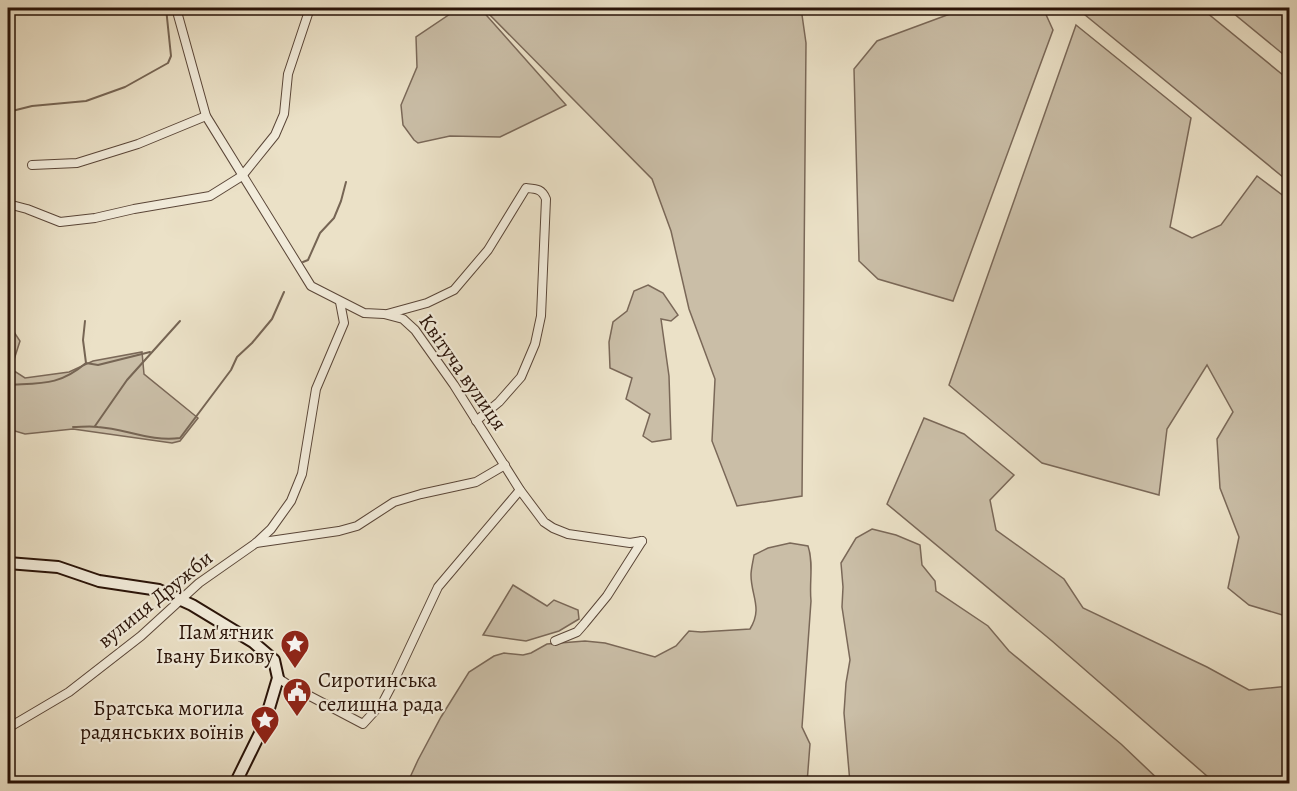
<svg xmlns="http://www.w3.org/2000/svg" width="1297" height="791" font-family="Alegreya,serif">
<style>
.green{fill:#cabea7;stroke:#7a6858;stroke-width:1.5}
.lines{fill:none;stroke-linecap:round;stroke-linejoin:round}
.stream{stroke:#766554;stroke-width:2}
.street-casing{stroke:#5a4638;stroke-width:10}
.secondary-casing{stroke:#291308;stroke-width:14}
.street{stroke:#f2ecdb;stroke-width:8}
.secondary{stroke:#f2ecdb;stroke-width:10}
.labels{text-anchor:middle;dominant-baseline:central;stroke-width:4.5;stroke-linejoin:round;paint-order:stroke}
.street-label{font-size:21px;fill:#291308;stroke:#f2ecdb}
.poi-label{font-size:21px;fill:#291308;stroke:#f2ecdb;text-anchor:end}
</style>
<rect width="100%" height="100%" fill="#ebe1c7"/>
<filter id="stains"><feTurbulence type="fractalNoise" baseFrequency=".00333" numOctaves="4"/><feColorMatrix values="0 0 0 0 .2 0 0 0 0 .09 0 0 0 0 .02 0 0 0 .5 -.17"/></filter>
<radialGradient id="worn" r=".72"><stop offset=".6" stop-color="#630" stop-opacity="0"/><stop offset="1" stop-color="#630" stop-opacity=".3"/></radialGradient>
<g class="green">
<path d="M459,8H480L566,105L500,137L450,136L418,143L414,140L403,125L401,105L417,67L416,37Z"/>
<path d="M483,8H801L806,43L802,496L737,506L712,441L715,379L689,309L671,231L652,179Z"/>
<path d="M966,8H1043L1053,30L953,301L878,279L859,261L854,69L877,41Z"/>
<path d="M1081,8H1201L1289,80V182L1079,10Z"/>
<path d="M1227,8H1289V59Z"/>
<path d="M1076,25L1191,118L1170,227L1192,238L1221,225L1257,176L1289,200V617L1249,605L1228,588L1239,537L1220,488L1217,439L1233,412L1207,365L1167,429L1159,495L1042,463L949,385Z"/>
<path d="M648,285L663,293L678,315L671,321L661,319L669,376L671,439L652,442L643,436L650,414L626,399L632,378L610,368L609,342L613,322L627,311L634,291Z"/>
<path d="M8,323L20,341L11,369L25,378L69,372L93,361L142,352L144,374L198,418L180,441L172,443L73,429L25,434L8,429Z"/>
<path d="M924,418L964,434L1014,475L990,500L996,530L1064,579L1083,608L1207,667L1249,690L1289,686V783H1215L1052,641L887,504Z"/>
<path d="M872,529L896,535L920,545L922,565L935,581L936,591L988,626L1009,651L1121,744L1162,783H850L844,713L846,683L850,660L842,607L843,587L841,563L856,538Z"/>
<path d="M790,543L808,546C814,563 809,583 811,601L802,727L810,744L807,783L407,784L418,760L441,717L469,672L494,656L504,653L523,655L531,653L547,644L585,641L605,643L655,657L676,646L689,631L701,632L750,629C763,608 751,596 751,575C751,569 753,562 754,555L768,548Z"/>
<path d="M513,585L547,606L554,600L578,610L579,619L559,631L526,641L483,635Z"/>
</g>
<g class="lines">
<g class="stream">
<path d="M8,112L32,106L86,101L125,87L168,63L171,56L166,8"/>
<path d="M303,262L308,260L320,233L334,218L341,201L346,182"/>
<path d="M86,363L98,365L150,352"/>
<path d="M8,385C41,383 59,386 86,363L83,340L85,321"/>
<path d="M95,426L127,380L180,321"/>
<path d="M73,427C81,427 90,426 98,427C126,429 151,442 180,438L231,370L237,357L252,343L272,319L284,292"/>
</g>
<g class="street-casing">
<g id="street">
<path d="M176,8L206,116L311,286L364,313L384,314L403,319L415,330L454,385L520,490L544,522L553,528L568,534L630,543L642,541"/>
<path d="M32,165L77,163L138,144L206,116"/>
<path d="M8,204L27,209L60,222L95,218L134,209L210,196L242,176L275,135L284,114L288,74L310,8"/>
<path d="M387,314L427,303L454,290L488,250L526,188C537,189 542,189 546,199L541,316L535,344L521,377L499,402L476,421"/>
<path d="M256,543L339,531L357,526L394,502L421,494L476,482L505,465"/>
<path d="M555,641L577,632L584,624L607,596L642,541"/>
<path d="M278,678L287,684L363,724L383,702L393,683L438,587L520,490"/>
<path d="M8,728L69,692L141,636L199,583L256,543L271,529L291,501L302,474L316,389L344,323L340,302"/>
</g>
</g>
<g class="secondary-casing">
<path id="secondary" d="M8,563L58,567L99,581L159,590L192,605L253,642L274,660L278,678L264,725L235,784"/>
</g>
<use href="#street" class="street"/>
<use href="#secondary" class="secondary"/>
</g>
<defs>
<g id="sight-pin" transform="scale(1.5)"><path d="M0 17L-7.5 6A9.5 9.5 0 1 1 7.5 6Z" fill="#8f2418" stroke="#f2ecdb"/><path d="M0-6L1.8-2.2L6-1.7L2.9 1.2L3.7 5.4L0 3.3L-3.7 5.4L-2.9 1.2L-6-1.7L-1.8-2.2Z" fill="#fff"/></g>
<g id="civic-pin" transform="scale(1.5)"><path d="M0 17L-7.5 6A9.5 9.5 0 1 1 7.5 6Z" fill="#8f2418" stroke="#f2ecdb"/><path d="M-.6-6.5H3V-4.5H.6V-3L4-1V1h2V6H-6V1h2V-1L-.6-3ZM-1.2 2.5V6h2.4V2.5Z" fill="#fff"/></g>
</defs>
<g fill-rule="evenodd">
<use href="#sight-pin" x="295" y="644"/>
<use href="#civic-pin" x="297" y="692"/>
<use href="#sight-pin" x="265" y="720"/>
</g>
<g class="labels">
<g class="street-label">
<text transform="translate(463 372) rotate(55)">Квітуча вулиця</text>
<text transform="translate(155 599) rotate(-39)">вулиця Дружби</text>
</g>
<g class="poi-label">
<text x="274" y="632">Пам'ятник<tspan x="274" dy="24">Івану Бикову</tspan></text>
<text x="318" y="680" text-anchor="start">Сиротинська<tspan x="318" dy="24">селищна рада</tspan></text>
<text x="244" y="708">Братська могила<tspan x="244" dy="24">радянських воїнів</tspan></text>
</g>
</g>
<rect width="1297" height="791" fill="none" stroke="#ebe1c7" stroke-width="30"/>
<rect x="9" y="9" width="1279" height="773" fill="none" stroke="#291308" stroke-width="3"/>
<rect x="15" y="15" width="1267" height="761" fill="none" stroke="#291308" stroke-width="1.5"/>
<rect width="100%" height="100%" filter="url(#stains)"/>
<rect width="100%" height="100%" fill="url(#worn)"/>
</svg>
